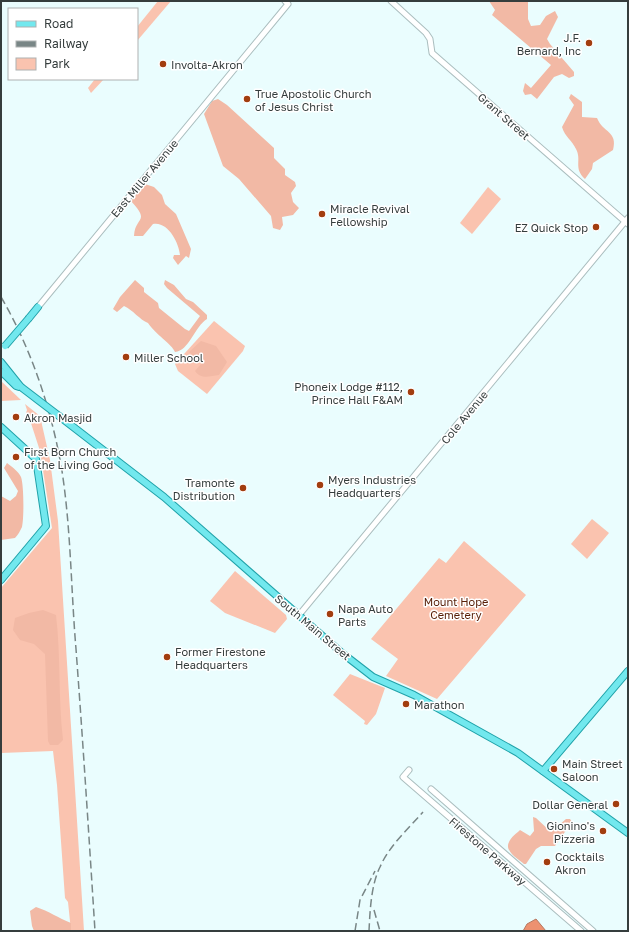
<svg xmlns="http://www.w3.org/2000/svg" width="629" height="932" font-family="'Golos Text',sans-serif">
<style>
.green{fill:#fac3af}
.forest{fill:#f2b9a5}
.water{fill:#ed9170;stroke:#b67861}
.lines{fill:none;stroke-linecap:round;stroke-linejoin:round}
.minor-casing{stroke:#abbebf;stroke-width:7}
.major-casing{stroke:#20a2a9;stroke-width:8}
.minor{stroke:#fff;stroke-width:5}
.major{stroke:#72e8ee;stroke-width:6}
.rail{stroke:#798686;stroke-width:1.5;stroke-dasharray:8 4;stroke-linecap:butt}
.major-bridge-casing{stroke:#20a2a9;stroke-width:8;stroke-linecap:butt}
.major-bridge{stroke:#72e8ee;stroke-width:6}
.poi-dot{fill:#a23d0f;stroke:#fff;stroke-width:1.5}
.labels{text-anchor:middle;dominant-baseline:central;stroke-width:3;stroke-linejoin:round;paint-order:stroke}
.poi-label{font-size:11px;fill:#353d3d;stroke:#fff;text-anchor:start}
.street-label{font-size:11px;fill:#353d3d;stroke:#fff}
.park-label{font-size:11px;fill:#581f07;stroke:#fff}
</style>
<rect width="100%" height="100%" fill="#eafdfe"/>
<g class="green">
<path d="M158,1H171L137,41V27Z"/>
<path d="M95,79H104L91,93L88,88Z"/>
<path d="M488,187L501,199L472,234L460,223Z"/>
<path d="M214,321L245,346L243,351L207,394L178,371L175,364Z"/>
<path d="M1,381L21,400L1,401Z"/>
<path d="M25,404L40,416L50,460L58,521L84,931H71L68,902L65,898L57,785L53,751L1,753V588L52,528L40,451L29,417H27L26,413L27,410Z"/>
<path d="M592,519L609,533L587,559L571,544Z"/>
<path d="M464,541L526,595L437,699L386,676L398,659L371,639L439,558L446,563Z"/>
<path d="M235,571L286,615L287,619L275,633L225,613L210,601Z"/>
<path d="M350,674L385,688L376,714L367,725L364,724L365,721L333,695Z"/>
</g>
<g class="forest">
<path d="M489,1H528V19L531,26L540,25L546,16L555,11L558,17L547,39L550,44L574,72V76L569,78L562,74L554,77L537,99L531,94L525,95L523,91L525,83L531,88L551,65L492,15L495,10Z"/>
<path d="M571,94L582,102V117L597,118C603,133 618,131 613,150L593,163L592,169L585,179C573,168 582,160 576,149C572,140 565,137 562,127L574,105L569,98Z"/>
<path d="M218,99L227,105L274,148V158L285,169V175L295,182L296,186L291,193L293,202L299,208L293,215L282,217L283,225L280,230L273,228L271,216L239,179L223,166L204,114L212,101Z"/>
<path d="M145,184L154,187L162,195L165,204L176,214L191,249L189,258L186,256L178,265L173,258L174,255H180C179,243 168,221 153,224L143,236H134C135,216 151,223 131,201Z"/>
<path d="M135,280L144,288V292L158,303L159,308L185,329L189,331L200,316L167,288L164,284L165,280L174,285L186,299L193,302L207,315V319C195,326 189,351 175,352C172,344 155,334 148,323C140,320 133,310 124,306L117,312L113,309L120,297Z"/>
<path d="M201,341L216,346L227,362L219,375C210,376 201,380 195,371L202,363L189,352Z"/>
<path d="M7,463C12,467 18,471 21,477C24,485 24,519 22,527C20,531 18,535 15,538L1,540V496L10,501L16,496L18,491L4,468Z"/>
<path d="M43,610L56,615C61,657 58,699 63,740L58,745H50L48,741L45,654L34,644L20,640L13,630L15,618L29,613Z"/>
<path d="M533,817L536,818L551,832L566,819H570L572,822L555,846H541L536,849L526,864H524C518,859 504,851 509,842C511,837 517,833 520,830L530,836L534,831Z"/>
<path d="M36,907C49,911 58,918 71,923V931H34L32,926L30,911Z"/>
</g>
<path class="water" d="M536,919L546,931H523L527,924Z"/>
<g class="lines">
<g class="minor-casing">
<g id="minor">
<path d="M391,1L426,33L430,39L432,53L628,224"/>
<path d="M38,307L288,4L285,1"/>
<path d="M299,615L628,218"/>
<path d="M409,770L403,777L581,931"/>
<path d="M431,789L593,931"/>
</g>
</g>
<g class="major-casing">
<g id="major">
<path d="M29,318L38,307"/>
<path d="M1,362L21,387"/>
<path d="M1,371L16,386L19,387"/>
<path d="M59,416L164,497L342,653L373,677L414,695L518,753L628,833"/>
<path d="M1,427L36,459L46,526L1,580"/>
<path d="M543,771L628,671"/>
</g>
</g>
<use href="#minor" class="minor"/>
<use href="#major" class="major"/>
<g class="rail">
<path d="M1,297C32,350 52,411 62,471C71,530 71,590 76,649C83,743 89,837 95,931"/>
<path d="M374,910L380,931"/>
<path d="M355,931L360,900L375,871"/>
<path d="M369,931C370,911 371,885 380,867C389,846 408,829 423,812"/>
</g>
<g class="major-bridge-casing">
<g id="major-bridge">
<path d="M5,346L29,318"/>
<path d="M21,387L59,416"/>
</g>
</g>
<use href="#major-bridge" class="major-bridge"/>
</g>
<g class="poi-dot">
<circle cx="589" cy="43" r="4"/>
<circle cx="163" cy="64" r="4"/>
<circle cx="247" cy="99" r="4"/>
<circle cx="322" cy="214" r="4"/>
<circle cx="596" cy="227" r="4"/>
<circle cx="126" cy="357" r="4"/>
<circle cx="411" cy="392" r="4"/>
<circle cx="16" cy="417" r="4"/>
<circle cx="16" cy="457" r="4"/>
<circle cx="320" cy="485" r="4"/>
<circle cx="243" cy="488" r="4"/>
<circle cx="330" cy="614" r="4"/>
<circle cx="167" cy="657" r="4"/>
<circle cx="406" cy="704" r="4"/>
<circle cx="554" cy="769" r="4"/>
<circle cx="616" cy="804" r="4"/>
<circle cx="603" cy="831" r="4"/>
<circle cx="547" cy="862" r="4"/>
</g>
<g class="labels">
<g class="poi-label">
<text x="581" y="37" text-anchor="end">J.F.<tspan x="581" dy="13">Bernard, Inc</tspan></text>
<text x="171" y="64">Involta-Akron</text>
<text x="255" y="93">True Apostolic Church<tspan x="255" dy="13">of Jesus Christ</tspan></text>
<text x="330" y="208">Miracle Revival<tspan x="330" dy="13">Fellowship</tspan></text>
<text x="588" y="227" text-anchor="end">EZ Quick Stop</text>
<text x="134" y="357">Miller School</text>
<text x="403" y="386" text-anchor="end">Phoneix Lodge #112,<tspan x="403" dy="13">Prince Hall F&amp;AM</tspan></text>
<text x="24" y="417">Akron Masjid</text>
<text x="24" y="451">First Born Church<tspan x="24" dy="13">of the Living God</tspan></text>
<text x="328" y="479">Myers Industries<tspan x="328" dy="13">Headquarters</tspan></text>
<text x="235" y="482" text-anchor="end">Tramonte<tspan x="235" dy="13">Distribution</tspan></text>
<text x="338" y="608">Napa Auto<tspan x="338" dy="13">Parts</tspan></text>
<text x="175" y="651">Former Firestone<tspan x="175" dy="13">Headquarters</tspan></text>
<text x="414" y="704">Marathon</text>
<text x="562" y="763">Main Street<tspan x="562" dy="13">Saloon</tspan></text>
<text x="608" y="804" text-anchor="end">Dollar General</text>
<text x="595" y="825" text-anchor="end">Gionino's<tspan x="595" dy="13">Pizzeria</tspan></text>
<text x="555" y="856">Cocktails<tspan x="555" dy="13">Akron</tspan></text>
</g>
<g class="street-label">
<text transform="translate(504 116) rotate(41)">Grant Street</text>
<text transform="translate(144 178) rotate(-50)">East Miller Avenue</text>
<text transform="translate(464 417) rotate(-50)">Cole Avenue</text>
<text transform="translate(313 627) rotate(40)">South Main Street</text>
<text transform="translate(488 851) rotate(41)">Firestone Parkway</text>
</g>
<g class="park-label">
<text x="456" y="601">Mount Hope<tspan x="456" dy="13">Cemetery</tspan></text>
</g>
</g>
<rect width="629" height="932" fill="none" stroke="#353d3d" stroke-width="4"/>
<rect x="8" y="8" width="130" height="72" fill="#ffffff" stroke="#aeb1b1"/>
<rect x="16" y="21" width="20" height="6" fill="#72e8ee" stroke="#aeb1b1"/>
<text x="44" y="28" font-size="12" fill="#353d3d">Road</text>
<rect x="16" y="41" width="20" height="6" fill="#798686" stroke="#aeb1b1"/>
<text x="44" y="48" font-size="12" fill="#353d3d">Railway</text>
<rect x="16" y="58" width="20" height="12" fill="#fac3af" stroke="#aeb1b1"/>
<text x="44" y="68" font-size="12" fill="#353d3d">Park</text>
</svg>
